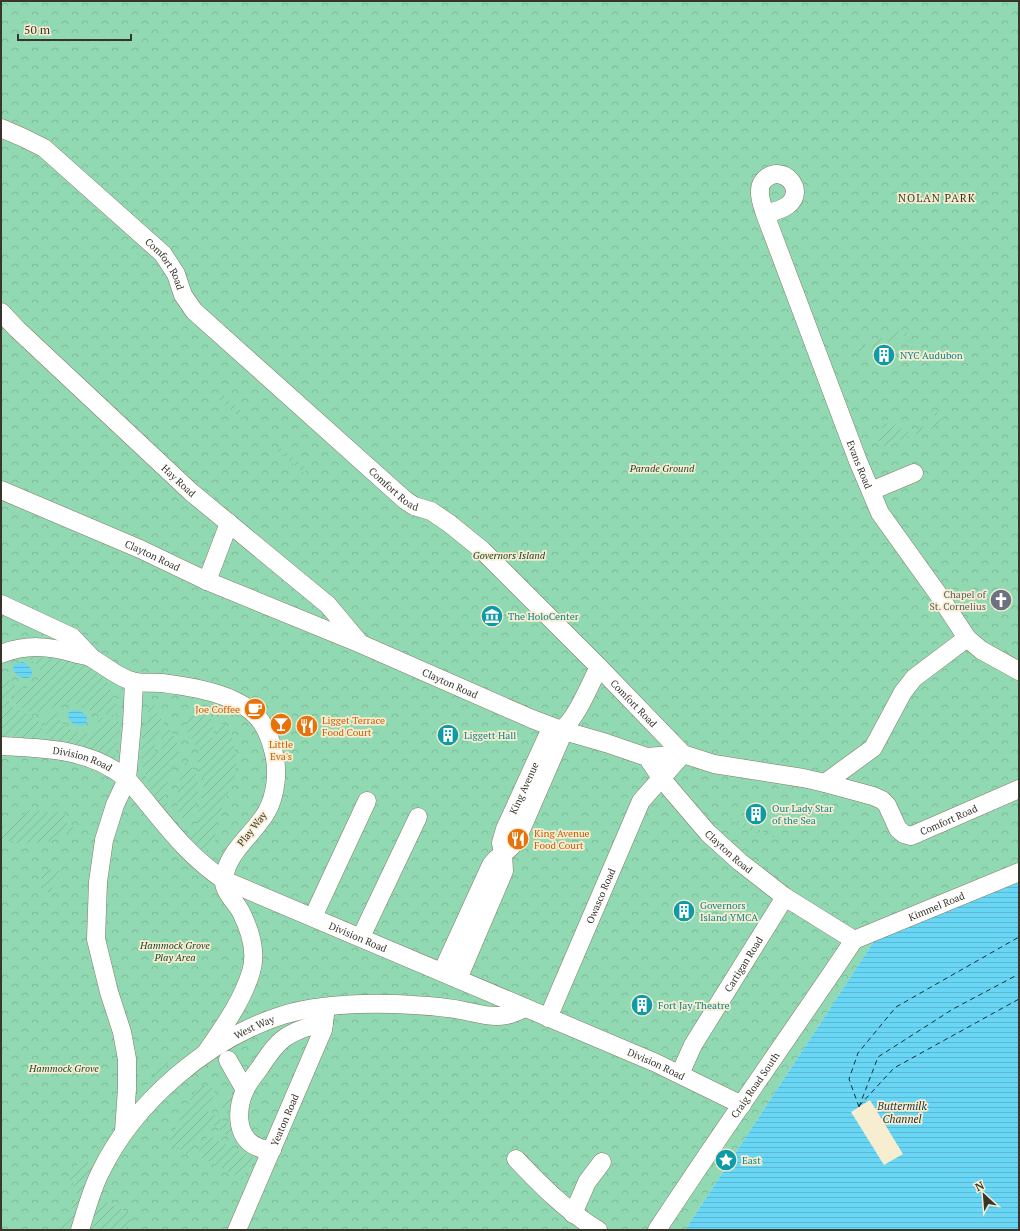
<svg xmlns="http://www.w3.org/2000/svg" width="1020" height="1231" font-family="'PT Serif',serif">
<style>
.park{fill:url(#park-crowns)}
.garden{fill:url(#garden-furrows)}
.water{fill:url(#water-rules)}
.pier{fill:#f7edd0}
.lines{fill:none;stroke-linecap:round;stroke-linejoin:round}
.ferry{stroke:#1c3036;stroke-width:1;stroke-dasharray:5 4;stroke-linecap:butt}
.minor-casing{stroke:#847b61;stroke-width:19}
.minor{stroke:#fff;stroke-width:18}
.labels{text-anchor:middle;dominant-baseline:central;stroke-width:3.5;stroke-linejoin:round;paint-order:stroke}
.street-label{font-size:10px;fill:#39352a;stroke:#f7edd0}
.culture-label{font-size:10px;fill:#0d838f;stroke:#f7edd0;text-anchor:start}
.park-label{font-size:10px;font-style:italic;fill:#1d4330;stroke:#f7edd0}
.worship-label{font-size:10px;fill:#5b616d;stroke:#f7edd0;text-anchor:end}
.food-label{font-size:10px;fill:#c56008;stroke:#f7edd0;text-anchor:start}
.neighbourhood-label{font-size:11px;letter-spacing:1px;fill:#39352a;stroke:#f7edd0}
.water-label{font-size:11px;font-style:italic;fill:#1c3036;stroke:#f7edd0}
</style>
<defs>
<pattern id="park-crowns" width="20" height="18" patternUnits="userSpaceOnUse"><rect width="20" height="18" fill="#90d9b2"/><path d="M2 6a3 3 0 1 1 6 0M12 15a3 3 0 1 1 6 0" fill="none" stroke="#7dbb99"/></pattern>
<pattern id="garden-furrows" width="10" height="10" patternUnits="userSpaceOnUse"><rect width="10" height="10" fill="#90d9b2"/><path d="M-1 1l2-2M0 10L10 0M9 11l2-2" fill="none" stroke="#7dbb99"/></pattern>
<pattern id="water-rules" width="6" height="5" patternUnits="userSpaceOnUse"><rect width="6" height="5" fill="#68d6f4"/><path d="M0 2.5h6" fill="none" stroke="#5bb8d1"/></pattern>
</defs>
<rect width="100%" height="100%" fill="#f7edd0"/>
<path class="park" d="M1,1H1019V882L876,938L685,1230H1Z"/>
<g class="garden">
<path d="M902,330H908L909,331L906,332L918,361L917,362L906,335L859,353L858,348Z"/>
<path d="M218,394L222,397L223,395L241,411L240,413L247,420L245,422L216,396Z"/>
<path d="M936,409L941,422L938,425L881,447L877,436L884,433L881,425L886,423L888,428L897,424L899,430L905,427L908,433L937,421L933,411Z"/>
<path d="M281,448L284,452L285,451L304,467L303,468L306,471L304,473L278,451Z"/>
<path d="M35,655L76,657L103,676L114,696L118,716C110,714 101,714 93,712C87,709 80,704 73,703C55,701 45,719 25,710C20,708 16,705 13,700L15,695L20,689C37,688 50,669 31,661L30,658Z"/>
<path d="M10,680L15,685C13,689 10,694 9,699C7,710 34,713 40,722C43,727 41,735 41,741L1,738V684Z"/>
<path d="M152,701H154L157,713L164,723C158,732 154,741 155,752L159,753L161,752C161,742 160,733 167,726C191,753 167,768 166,796C166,804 169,811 169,818C150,795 138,768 142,737C143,725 148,713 152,701Z"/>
<path d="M195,709L202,710L209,713C210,718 212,721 213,726C216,735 210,746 201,751C195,748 194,739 188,735C187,725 185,714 195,709Z"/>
<path d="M56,712C62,728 81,741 97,728L98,723L94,716L119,721L120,730L115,756L113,759L47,742L44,720L45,718Z"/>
<path d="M219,724H225C231,731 233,738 234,747C241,777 228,786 221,812C219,818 217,824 216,830C215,835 216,841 213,845C210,850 205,852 200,850L185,834L195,829L197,826V819L203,795V778L199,771V766L196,756C199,754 204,754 208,751C218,743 214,733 219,724Z"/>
<path d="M186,762C188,764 191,766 193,768C202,783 201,811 185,821L179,816C175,797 179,780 186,762Z"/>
<path d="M35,807C44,816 53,811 64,813L67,824L74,828C46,849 33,843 1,840V828Z"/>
<path d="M725,815L776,837C767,838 729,822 725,815Z"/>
<path d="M56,869L61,872L49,894C45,887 39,881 41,873L45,870Z"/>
<path d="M166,1061L168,1062L155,1082L135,1104L133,1094C148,1093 155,1068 166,1061Z"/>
<path d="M203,1085C209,1085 212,1087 215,1093C211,1102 205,1107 210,1117L213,1114L235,1129L229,1137L211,1123L187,1154L169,1142L193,1094Z"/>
<path d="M234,1095L230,1116L220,1105V1101L224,1098Z"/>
<path d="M208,1135L253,1158L242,1179L197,1155Z"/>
<path d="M83,1162H89L97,1164L85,1189L70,1230H50L54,1227L65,1225C68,1220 77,1196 77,1191C75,1186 71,1181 69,1177C72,1168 74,1165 83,1162Z"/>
<path d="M99,1198L133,1215L125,1230H87Z"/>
</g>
<g class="water">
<path d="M23,662C28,665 33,669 32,676C25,681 17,677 13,670L14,664Z"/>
<path d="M73,710C80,710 91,715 86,724C78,728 70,724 68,716V713Z"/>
<path d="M1019,882V1230H685L876,938Z"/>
</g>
<path class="pier" d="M870,1100L903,1154L884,1165L851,1112Z"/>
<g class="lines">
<g class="ferry">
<path d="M859,1106L894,1068L1019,999"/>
<path d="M859,1107L849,1079L858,1053L896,1007L1019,937"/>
<path d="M859,1107L878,1057L953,1009L1019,974"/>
</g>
<g class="minor-casing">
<g id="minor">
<path id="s1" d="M1,128L24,138L44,148L163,254L176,274L183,295L194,311L405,500L414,506L431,511L450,524L482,550L599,667L683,754L714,764L803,778L825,783L873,796L882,800L887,805L898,829L904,834L911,836L1019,789"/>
<path id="s2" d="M765,214C772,212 782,210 788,205C807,190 783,163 765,179C762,182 760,185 760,190C759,198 763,207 765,214L858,461L880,513L938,594L967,638L981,650L1019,671"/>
<path id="s3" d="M1,312L17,329L191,492L328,605L359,642"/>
<path id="s4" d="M1,490L140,549L207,581L361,644L532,719L561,730L606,743L647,757L661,778L708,833L740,862L785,897L854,940"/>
<path d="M871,491L914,473"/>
<path d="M207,581L229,523"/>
<path d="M1,604L72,637L91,657"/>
<path d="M1,654C26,644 49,646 74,653C80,655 88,655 93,659C106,666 117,677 132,681C141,684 152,682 162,683C193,687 243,694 262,723C267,731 271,741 273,750C279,770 276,796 266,813C252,836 228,851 224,878C222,891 236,902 241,912C250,930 257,953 251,972C242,1002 222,1029 205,1054"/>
<path id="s5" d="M1,746C45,748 91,749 127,779C159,815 182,852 224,880L656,1063L742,1105"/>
<path d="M825,783L873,748L903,692L914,678L967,638"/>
<path d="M313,917L367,801"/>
<path d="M361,937L418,817"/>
<path id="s6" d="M854,940L1019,872"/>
<path id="s7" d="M442,972L491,865L496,859L503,854L501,843L505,829L547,737C552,734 557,733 561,730C576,720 590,684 599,667"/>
<path d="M458,979L504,871L503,854L511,847L518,837L561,738V730"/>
<path id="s8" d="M548,1018L641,801L683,754L647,757"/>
<path d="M228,1060L245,1090"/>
<path id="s9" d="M680,1074L693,1045L785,897"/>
<path d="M124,1131L127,1089V1059L122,1032L109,992L96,939L98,882L104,840L115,805L127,779L132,724L134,682"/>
<path d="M272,1150C268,1149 264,1149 260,1148C236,1140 236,1112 244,1092C247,1084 254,1076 259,1069C266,1059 272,1048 282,1040C294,1030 309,1026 324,1023"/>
<path d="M516,1159C542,1186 566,1211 598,1230"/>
<path d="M573,1214L587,1182L602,1162"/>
<path id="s10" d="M80,1230C86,1211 91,1191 100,1173C134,1102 208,1039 283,1015C316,1005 359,1003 394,1004C416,1005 439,1006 460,1010C471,1012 488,1017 499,1016C508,1016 516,1012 525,1008"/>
<path id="s11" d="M237,1230L323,1030L326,1007"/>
<path id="s12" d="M657,1230C721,1132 789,1037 854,940"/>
</g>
</g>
<use href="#minor" class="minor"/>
</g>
<defs>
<g id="building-disc" transform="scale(1.15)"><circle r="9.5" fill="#0f9aa8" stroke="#f7edd0"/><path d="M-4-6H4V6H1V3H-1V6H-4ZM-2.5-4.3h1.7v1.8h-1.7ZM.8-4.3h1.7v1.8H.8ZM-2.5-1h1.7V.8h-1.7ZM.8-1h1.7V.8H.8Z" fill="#fff"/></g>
<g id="church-disc" transform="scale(1.15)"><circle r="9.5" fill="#6b7280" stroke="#f7edd0"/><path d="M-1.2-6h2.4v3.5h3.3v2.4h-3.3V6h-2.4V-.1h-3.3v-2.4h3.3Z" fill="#fff"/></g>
<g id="museum-disc" transform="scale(1.15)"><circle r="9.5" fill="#0f9aa8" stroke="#f7edd0"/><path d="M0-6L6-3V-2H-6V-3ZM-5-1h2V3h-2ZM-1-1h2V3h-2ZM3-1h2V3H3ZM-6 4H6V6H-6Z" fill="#fff"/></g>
<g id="cafe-disc" transform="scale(1.15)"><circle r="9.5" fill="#e8710a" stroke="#f7edd0"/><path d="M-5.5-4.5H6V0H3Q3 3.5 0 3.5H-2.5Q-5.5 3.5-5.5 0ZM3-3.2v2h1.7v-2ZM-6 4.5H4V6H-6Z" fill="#fff"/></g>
<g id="bar-disc" transform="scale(1.15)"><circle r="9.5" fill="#e8710a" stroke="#f7edd0"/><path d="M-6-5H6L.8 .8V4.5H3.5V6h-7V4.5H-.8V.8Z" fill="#fff"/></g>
<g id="restaurant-disc" transform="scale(1.15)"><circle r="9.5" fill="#e8710a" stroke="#f7edd0"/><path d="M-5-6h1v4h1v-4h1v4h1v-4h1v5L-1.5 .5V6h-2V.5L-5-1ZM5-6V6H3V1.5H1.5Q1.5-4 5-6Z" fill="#fff"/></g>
<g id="sight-disc" transform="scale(1.15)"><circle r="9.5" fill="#0f9aa8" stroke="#f7edd0"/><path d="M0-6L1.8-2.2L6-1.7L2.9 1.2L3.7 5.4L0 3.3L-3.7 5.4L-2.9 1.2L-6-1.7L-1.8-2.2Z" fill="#fff"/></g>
</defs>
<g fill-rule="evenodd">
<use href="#building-disc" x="884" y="355"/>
<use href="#church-disc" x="1001" y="600"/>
<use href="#museum-disc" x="492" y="616"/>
<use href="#cafe-disc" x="255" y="709"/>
<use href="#bar-disc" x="281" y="724"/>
<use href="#restaurant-disc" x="307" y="726"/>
<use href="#building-disc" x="448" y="735"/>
<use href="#building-disc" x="756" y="814"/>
<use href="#restaurant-disc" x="518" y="839"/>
<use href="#building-disc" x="684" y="911"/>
<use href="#building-disc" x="642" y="1005"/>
<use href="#sight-disc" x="726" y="1160"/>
</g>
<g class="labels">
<g class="street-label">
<text stroke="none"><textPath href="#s1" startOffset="216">Comfort Road</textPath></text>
<text stroke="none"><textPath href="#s2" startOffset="386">Evans Road</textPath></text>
<text stroke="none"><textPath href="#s3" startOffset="245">Hay Road</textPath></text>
<text stroke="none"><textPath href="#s1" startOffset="540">Comfort Road</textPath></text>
<text stroke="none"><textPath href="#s4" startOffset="165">Clayton Road</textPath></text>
<text stroke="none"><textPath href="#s4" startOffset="489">Clayton Road</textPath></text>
<text stroke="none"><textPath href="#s1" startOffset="864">Comfort Road</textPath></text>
<text stroke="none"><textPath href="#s5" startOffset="83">Division Road</textPath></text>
<text stroke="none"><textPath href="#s7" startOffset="205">King Avenue</textPath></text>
<text stroke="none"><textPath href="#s1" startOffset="1229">Comfort Road</textPath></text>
<text transform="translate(252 829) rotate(-52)">Play Way</text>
<text stroke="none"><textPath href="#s4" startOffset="825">Clayton Road</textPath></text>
<text stroke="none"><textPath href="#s8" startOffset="133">Owasco Road</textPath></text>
<text stroke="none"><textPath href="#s6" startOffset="89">Kimmel Road</textPath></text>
<text stroke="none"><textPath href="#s5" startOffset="419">Division Road</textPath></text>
<text stroke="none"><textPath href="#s9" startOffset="127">Cartigan Road</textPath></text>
<text stroke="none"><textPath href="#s10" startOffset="277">West Way</textPath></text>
<text stroke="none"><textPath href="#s5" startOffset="743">Division Road</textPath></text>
<text stroke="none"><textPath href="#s12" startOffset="175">Craig Road South</textPath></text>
<text stroke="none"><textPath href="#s11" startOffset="120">Yeaton Road</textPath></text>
</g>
<g class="culture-label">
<text x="900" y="355">NYC Audubon</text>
<text x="508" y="616">The HoloCenter</text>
<text x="464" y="735">Liggett Hall</text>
<text x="772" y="808">Our Lady Star<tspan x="772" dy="12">of the Sea</tspan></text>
<text x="700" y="905">Governors<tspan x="700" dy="12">Island YMCA</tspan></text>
<text x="658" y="1005">Fort Jay Theatre</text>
<text x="742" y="1160">East</text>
</g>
<g class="park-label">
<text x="662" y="468">Parade Ground</text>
<text x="509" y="555">Governors Island</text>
<text x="175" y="945">Hammock Grove<tspan x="175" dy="12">Play Area</tspan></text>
<text x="64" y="1068">Hammock Grove</text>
</g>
<g class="worship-label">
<text x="986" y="594">Chapel of<tspan x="986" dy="12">St. Cornelius</tspan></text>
</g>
<g class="food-label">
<text x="240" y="709" text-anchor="end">Joe Coffee</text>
<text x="322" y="720">Ligget Terrace<tspan x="322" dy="12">Food Court</tspan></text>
<text x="281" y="744" text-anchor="middle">Little<tspan x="281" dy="12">Eva's</tspan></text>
<text x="534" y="833">King Avenue<tspan x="534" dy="12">Food Court</tspan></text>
</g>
<g class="neighbourhood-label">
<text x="937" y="198">NOLAN PARK</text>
</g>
<g class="water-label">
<text x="902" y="1106">Buttermilk<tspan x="902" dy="13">Channel</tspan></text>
</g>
</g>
<rect width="1020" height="1231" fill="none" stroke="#39352a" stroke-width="4"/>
<g transform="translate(984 1195) rotate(334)" stroke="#f7edd0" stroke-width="3" paint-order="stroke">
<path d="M0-3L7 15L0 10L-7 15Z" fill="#39352a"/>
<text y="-6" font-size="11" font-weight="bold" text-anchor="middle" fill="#39352a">N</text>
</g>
<path d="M18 34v6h113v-6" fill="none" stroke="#39352a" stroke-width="2"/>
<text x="24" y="34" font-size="12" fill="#39352a" stroke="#f7edd0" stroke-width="3" paint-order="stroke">50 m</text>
</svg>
